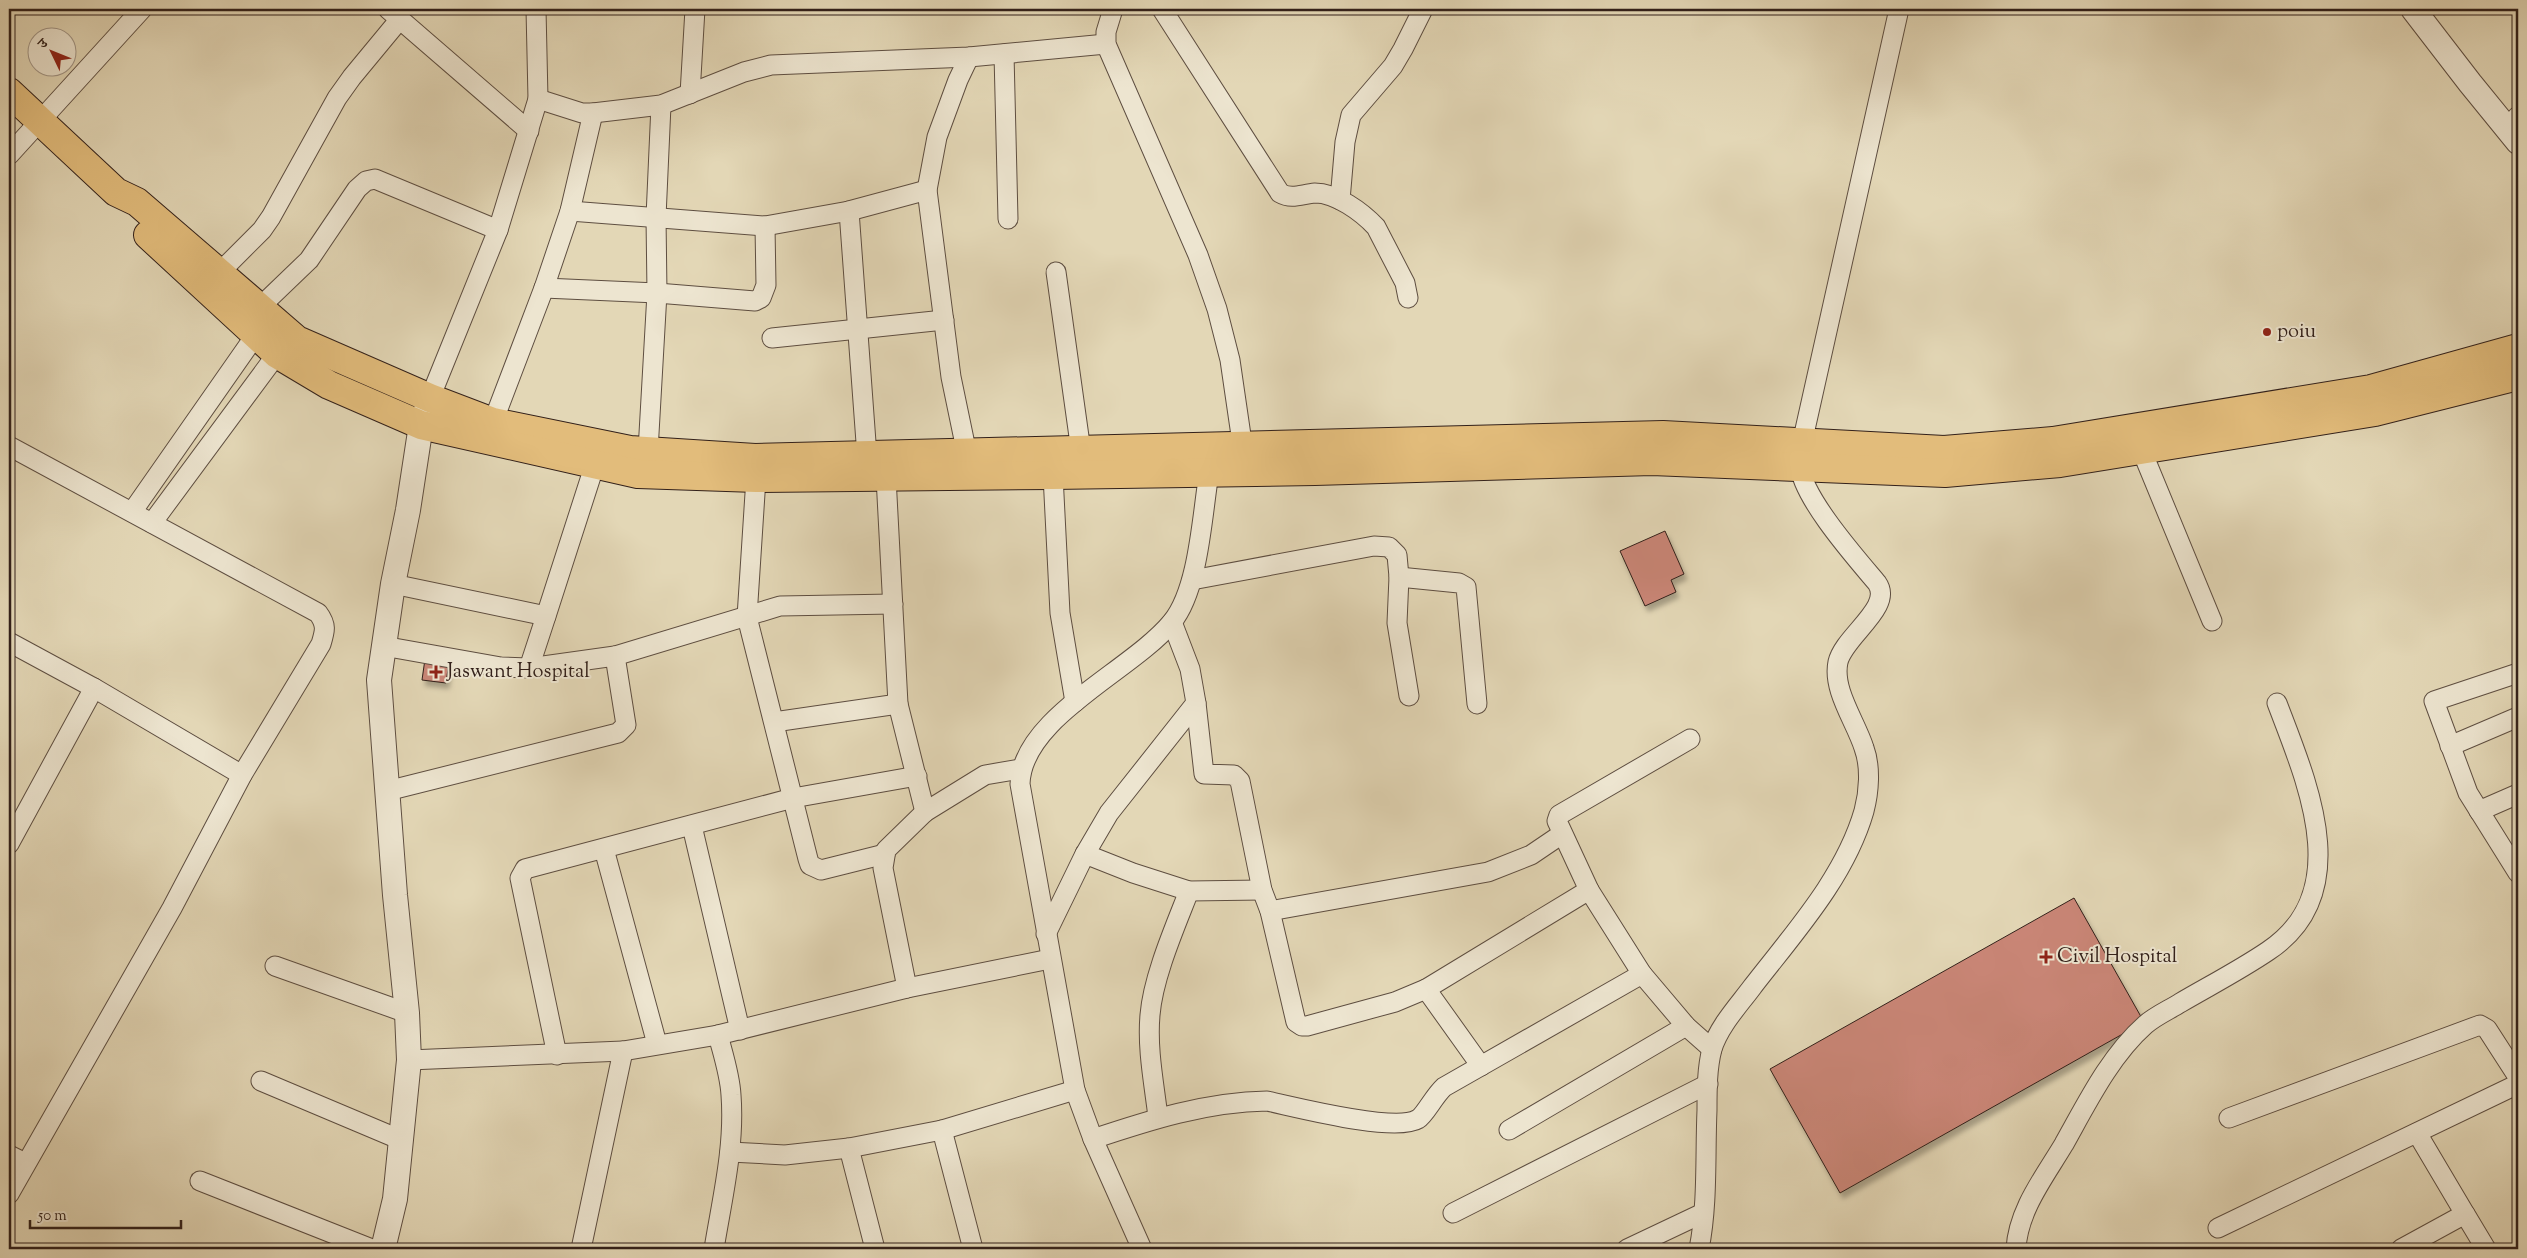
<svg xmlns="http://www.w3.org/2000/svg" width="2527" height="1258" font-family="'Sorts Mill Goudy','Noto Serif Devanagari',serif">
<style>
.building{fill:#ca8677;stroke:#32201a;filter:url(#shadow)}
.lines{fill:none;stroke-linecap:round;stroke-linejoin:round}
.minor-casing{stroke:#5e4e41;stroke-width:21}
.tertiary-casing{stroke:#5e4e41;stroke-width:26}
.primary-casing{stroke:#32201a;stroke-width:30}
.minor{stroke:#ede5d0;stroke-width:19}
.tertiary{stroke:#ede5d0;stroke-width:24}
.primary{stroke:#e2bc7b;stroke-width:28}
.poi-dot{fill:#8f2418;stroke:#ede5d0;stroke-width:2}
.labels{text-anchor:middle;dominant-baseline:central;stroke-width:4;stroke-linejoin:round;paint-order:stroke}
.poi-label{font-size:20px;fill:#32201a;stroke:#ede5d0;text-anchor:start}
</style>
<defs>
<filter id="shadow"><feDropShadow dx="3" dy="5.5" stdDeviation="2.5" flood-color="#0004"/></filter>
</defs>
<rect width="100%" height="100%" fill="#e3d7b6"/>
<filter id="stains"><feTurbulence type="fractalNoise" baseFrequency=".004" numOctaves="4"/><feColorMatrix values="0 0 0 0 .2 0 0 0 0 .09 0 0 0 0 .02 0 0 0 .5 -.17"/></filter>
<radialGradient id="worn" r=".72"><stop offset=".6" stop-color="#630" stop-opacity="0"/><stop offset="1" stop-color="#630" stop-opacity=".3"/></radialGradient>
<g class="building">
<path d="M1665,531L1684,574L1671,580L1676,592L1645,606L1620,551Z"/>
<path d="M425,659L449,662L446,683L422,680Z"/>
<path d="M2074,898L2144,1022L1840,1193L1770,1069Z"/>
</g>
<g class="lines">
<g class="minor-casing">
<g id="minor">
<path d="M388,9L529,131"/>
<path d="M1113,9L1106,32V44L1198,255L1217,309L1230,360L1244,456"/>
<path d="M1162,9L1280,193C1292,200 1302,194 1315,193C1336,193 1362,212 1376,227L1405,283L1408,298"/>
<path d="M1004,54L1008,219"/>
<path d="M690,94L695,9"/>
<path d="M538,99L582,113H593L661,105L744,72L771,65L969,57L1106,44"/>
<path d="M2506,130L2518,116"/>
<path d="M9,155L142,9"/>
<path d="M1340,200L1345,142L1351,115L1393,66L1403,49L1423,9"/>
<path d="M570,211L765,226L849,211"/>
<path d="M1056,272L1081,451"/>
<path d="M219,273L262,230L271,217L337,98L352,77L400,19"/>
<path d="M544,288L657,293L755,301L761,298L766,285L765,226"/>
<path d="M259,308L309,260L357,189L366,181L375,179L498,230"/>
<path d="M772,338L944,320"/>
<path d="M430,398L498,230L538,99L536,9"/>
<path d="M493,422L544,288L570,211L593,113"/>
<path d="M2141,439V449L2212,621"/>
<path d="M9,446L318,613C327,625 325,631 321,644L242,775L172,908L9,1194"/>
<path d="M648,451L657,293L656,217L661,105"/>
<path d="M967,454L951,377L927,190L937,137L958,80L969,57"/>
<path d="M867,456L849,211L927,190"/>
<path d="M1053,475L1060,613L1075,702"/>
<path d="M756,478L747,617L808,859L810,865L821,870L885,854"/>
<path d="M132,512L255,336"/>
<path d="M152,523L277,354"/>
<path d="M1399,577L1459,583L1466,587L1477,704"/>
<path d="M1192,580L1374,546L1389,547L1397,555L1399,577L1397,623L1409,696"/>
<path d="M393,584L546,616L595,464"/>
<path d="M9,642L94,688L242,775"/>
<path d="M383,646L501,667L529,668L615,656L780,606L893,604"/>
<path d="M529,668L546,616"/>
<path d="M2518,673L2434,701L2468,793L2518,873"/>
<path d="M1196,703L1204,774L1234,775L1240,781L1262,890L1270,911L1296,1022L1302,1026H1307L1395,1002L1426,989"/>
<path d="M898,704L925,812"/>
<path d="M774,722L898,704L886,477"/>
<path d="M2450,746L2518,717"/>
<path d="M387,791L618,733L626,725L615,656"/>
<path d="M2479,811L2518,794"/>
<path d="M692,826L740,1030"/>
<path d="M9,844L94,688"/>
<path d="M604,849L657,1044"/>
<path d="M1085,854L1133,873L1189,891L1262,890"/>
<path d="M1589,890L1642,974L1686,1026L1712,1049"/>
<path d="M1270,911L1488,872L1531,855L1562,834"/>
<path d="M1046,934L1085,854L1109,813L1196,703L1190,669L1172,622"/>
<path d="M275,966L407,1013"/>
<path d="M907,988L883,868L886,850L925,812L985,775L1020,769"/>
<path d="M557,1055L520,878L525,869L793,798L917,776"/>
<path d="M409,1060L623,1051L718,1035L907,988L1050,959"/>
<path d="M1481,1066L1426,989L1589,890L1557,821L1559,815L1690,739"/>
<path d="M261,1081L401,1140"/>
<path d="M1158,1117C1154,1083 1147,1049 1150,1015C1153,977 1175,927 1189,891"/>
<path d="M2229,1118L2480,1025L2487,1029L2518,1077"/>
<path d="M942,1130L973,1249"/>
<path d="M1509,1130L1686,1026"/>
<path d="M2417,1133L2465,1214"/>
<path d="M1093,1139C1150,1120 1206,1102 1267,1101C1296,1107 1395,1133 1418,1119C1425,1115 1434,1096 1444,1087L1642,974"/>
<path d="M849,1148L875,1249"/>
<path d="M730,1152L785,1155L849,1148L942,1130L1075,1090"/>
<path d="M9,1155L25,1163"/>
<path d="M200,1181L372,1249"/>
<path d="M1453,1213L1708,1084"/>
<path d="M2218,1228L2518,1084"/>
<path d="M581,1249L623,1051"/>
<path d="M714,1249C722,1199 735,1147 731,1095C730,1075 723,1054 718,1035"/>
<path d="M1142,1249L1093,1139L1075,1090L1020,784C1022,717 1132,671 1172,622C1199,589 1202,515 1209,473L1208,462"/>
<path d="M1627,1249L1703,1213"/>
<path d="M1699,1249C1708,1204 1705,1155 1707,1110C1707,1090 1707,1068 1712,1049C1719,1026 1739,1005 1753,986C1794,933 1845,877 1864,811C1869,792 1871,767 1864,748C1856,722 1832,690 1838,662C1844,636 1894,607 1877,583C1856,558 1802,497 1800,466C1799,459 1802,450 1802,443L1899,9"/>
<path d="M2016,1249C2018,1210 2045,1176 2064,1144C2087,1103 2110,1056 2145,1025C2155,1016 2169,1010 2180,1003C2209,986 2240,970 2268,951C2357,892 2306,780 2277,703"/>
<path d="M2401,1249L2465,1214L2486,1249"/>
</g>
</g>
<g class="tertiary-casing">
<g id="tertiary">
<path d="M2413,9L2470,83L2518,142"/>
<path d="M383,1249L395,1199L409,1060L407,1013L395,895L379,680L393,584L408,510L421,425L430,398"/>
</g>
</g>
<g class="primary-casing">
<g id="primary">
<path d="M9,92L116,192L137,202L297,340L430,398L493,422L630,450L755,458L1663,435L1944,450L2053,441L2371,389L2518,348"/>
<path d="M148,235L277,354L329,385L421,425L638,474L756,478L1053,475L1315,471L1652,461L1945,473L2060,463L2375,412L2518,376"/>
</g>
</g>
<use href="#minor" class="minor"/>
<use href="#tertiary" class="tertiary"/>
<use href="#primary" class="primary"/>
</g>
<g class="poi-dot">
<circle cx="2267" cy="332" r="5"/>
<path d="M433.5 664.5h5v5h5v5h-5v5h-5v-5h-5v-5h5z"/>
<path d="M2043.5 949.5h5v5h5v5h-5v5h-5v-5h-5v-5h5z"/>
</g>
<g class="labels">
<g class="poi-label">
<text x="2277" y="332">poiu</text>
<text x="447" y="672">Jaswant Hospital</text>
<text x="2057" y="957">Civil Hospital</text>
</g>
</g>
<rect width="2527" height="1258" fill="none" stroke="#e3d7b6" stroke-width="30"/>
<rect x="10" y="10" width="2507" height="1238" fill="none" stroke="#32201a" stroke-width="2.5"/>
<rect x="15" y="15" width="2497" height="1228" fill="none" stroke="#32201a"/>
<g transform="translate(52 52) rotate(313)"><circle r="24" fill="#ede5d0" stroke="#a29687"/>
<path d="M0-4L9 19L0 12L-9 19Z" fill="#8f2418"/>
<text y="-8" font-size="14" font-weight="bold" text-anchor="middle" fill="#32201a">उ</text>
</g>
<path d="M30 1220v8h151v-8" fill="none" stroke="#32201a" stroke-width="2.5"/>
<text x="38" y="1220" font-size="15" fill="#32201a" stroke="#ede5d0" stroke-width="4" paint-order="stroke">50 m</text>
<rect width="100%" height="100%" filter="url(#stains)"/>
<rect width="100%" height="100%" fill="url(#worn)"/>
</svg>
